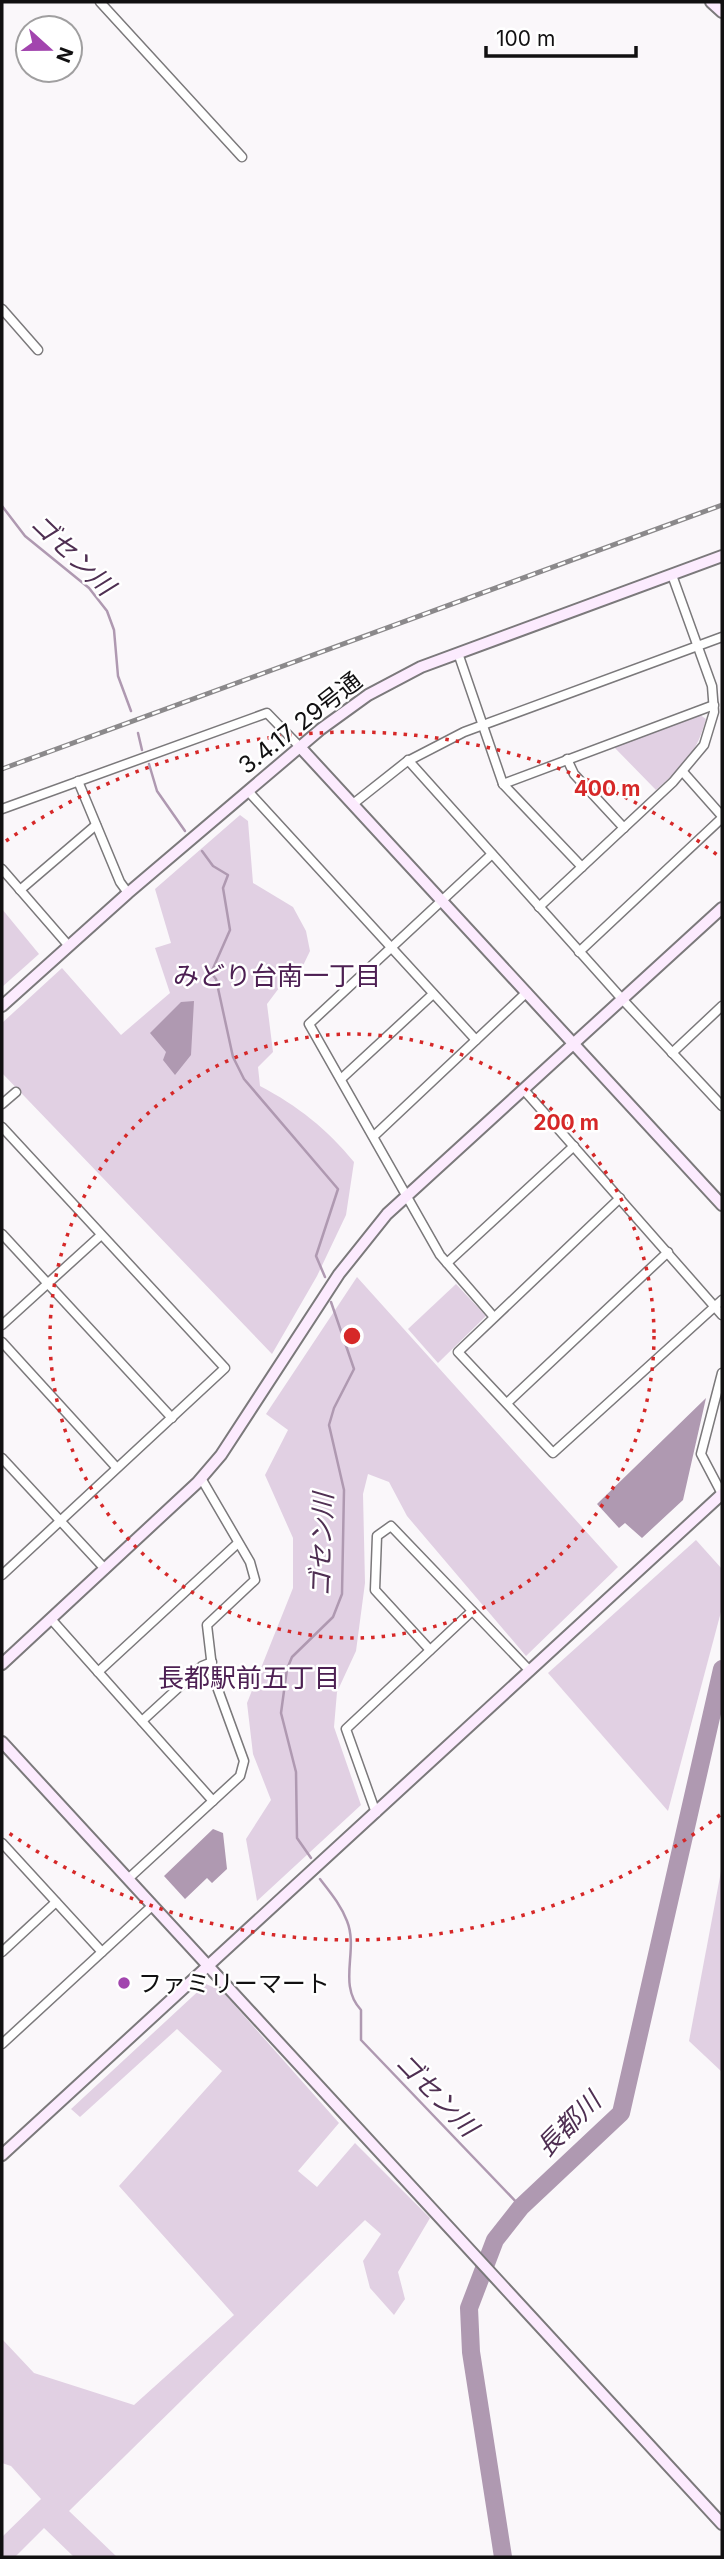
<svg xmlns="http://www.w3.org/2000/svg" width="724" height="2559" font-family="Inter,'Noto Sans JP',sans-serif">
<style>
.green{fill:#e1d0e3}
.water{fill:#af99b1}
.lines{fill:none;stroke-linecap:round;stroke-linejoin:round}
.stream{stroke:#af99b1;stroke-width:2.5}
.river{stroke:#af99b1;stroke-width:18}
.street-casing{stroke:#7b797b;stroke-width:11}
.secondary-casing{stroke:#7b797b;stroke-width:14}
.street{stroke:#fff;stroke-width:8}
.secondary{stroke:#fcebfe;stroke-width:10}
.rail-casing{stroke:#8b898b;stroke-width:5}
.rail{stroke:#fff;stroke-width:2.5;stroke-dasharray:8;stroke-linecap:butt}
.ring{fill:none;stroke:#d62828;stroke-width:3.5;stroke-dasharray:3.5 7}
.poi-dot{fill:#a245ae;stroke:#fff;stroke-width:2.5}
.labels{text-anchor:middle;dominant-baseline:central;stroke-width:5;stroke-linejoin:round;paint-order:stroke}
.street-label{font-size:24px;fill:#111011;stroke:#fff}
.poi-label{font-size:24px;fill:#111011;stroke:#fff;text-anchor:start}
.water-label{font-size:26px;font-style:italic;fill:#4f2f52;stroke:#fff}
.neighbourhood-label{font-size:26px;fill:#4d2053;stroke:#fff}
.centre{fill:#d62828;stroke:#fff;stroke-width:3.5}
.ring-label{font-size:21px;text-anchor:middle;font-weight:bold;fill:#d62828;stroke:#fff;stroke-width:5;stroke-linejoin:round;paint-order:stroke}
</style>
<rect width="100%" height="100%" fill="#faf7fa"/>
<g class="green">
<path d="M700,715L706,719C696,755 683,766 656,790L614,747Z"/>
<path d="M240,815L248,821L253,883L293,907L306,931L310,951L299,974L282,984L267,1004L273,1052L258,1067L260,1086C298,1106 327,1129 354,1162L346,1215L317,1276L272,1354L2,1073V1023L62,968L121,1035L170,993L155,948L171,943L155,889Z"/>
<path d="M2,909L39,954L2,987Z"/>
<path d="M357,1277L618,1567L526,1656L407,1516L389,1482L368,1474L363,1494L365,1583L356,1651L337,1692L334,1727L361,1805L257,1901L246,1839L271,1800L253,1754L247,1703L293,1588V1538L265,1475L288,1430L266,1414Z"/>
<path d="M456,1284L486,1316L438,1363L408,1329Z"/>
<path d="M696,1540L722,1569V1608L668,1811L548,1673Z"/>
<path d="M722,1866V2072L689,2041Z"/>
<path d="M206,1984L222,1991L339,2123L298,2171L317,2187L355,2143L430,2218L398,2272L405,2299L394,2315L370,2288L363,2261L381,2234L365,2220L69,2511L117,2557H74L44,2528L15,2557H2V2537L41,2499L11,2466L2,2463V2339L34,2373L134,2405L234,2315L119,2186L222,2071L177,2029L80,2117L71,2109Z"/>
</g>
<g class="water">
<path d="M194,1001L191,1055L175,1075L163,1060L166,1052L150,1033L181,1002Z"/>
<path d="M706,1398L683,1500L642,1538L625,1523L619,1528L597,1504Z"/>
<path d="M213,1829L223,1833L227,1869L212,1883L207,1878L185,1899L164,1876Z"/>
</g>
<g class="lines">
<g class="stream">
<path d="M2,506L25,536L89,588L107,611L114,630L118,676L131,711"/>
<path d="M138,733L142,750"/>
<path d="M149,764L157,791L185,831"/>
<path d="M202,851L213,866L228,875L223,888L230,930L211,973L216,979L233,1057L244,1079L338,1189L316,1256L325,1277"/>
<path d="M311,1858L297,1838L296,1772L281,1713L287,1669L292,1657L333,1617L342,1594L344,1490L329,1425L334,1408L354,1369L331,1302"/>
<path d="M320,1879C330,1892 341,1905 347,1921C359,1951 337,1984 361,2010V2040L521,2207"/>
</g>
<path class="river" d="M503,2557L471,2352L469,2308L495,2240L521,2207L621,2113L722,1669"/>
<g class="street-casing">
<g id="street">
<path d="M100,2L242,157"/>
<path d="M2,309L38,350"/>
<path d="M458,653L503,784L582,867"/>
<path d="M567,759L574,774L624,828"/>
<path d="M408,760L623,1000L722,1106"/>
<path d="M683,772L722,816"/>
<path d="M78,781L120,882L128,893"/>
<path d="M503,784L714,705"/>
<path d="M248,791L476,1040"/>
<path d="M353,804L406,762L464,732L722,637"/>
<path d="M2,809L267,713L300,747"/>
<path d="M492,854L309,1024L440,1255L493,1316"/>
<path d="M2,869L68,945"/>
<path d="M20,890L96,825"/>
<path d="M539,907L673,782L704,745L714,712L712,686L672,575"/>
<path d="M579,952L722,818"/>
<path d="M672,1053L722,1006"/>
<path d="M341,1079L433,994"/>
<path d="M524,1090L722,1315"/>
<path d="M2,1104L16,1092"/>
<path d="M2,1127L225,1368L2,1575"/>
<path d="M374,1136L527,992"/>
<path d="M620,1198L458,1352L553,1453L722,1300"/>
<path d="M2,1234L172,1418"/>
<path d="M447,1263L574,1146"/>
<path d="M2,1325L100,1236"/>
<path d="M2,1342L116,1467"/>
<path d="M507,1403L668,1252"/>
<path d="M2,1458L105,1569"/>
<path d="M722,1494L701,1454L722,1373"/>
<path d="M51,1619L213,1801"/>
<path d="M430,1650L375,1590L377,1536L391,1526L530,1671"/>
<path d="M98,1672L238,1543"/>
<path d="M142,1721L202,1666L212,1662"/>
<path d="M376,1813L346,1729L472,1611"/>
<path d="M2,1843L102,1952"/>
<path d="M128,1879L240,1776L244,1761L213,1676L207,1625L255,1580L250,1562L201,1478"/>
<path d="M2,1952L56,1902"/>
<path d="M2,2044L152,1906"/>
</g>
</g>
<g class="secondary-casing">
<g id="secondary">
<path d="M711,2L722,12"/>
<path d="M300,747L722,1205"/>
<path d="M2,1006L128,893L321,729L368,695L421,667L722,556"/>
<path d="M2,1664L197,1483L221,1455L339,1274L387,1214L722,908"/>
<path d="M2,1742L722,2524"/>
<path d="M2,2155L722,1494"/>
</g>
</g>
<use href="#street" class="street"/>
<use href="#secondary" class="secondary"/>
<g class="rail-casing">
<path id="rail" d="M2,769L722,505"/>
</g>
<use href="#rail" class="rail"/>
</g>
<g class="ring">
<circle cx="352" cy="1336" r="302"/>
<path d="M720 1815A604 604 0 0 1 6 1831M6 841A604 604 0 0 1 720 857"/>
</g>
<circle class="poi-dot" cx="124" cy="1983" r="7"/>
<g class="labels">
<g class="street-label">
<text transform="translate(300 723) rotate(-38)">3.4.17 29号通</text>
</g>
<g class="poi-label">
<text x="138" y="1983">ファミリーマート</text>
</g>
<g class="water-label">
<text transform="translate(73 554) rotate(44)">ゴセン川</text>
<text transform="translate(321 1545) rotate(-88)">ゴセン川</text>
<text transform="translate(437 2094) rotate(46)">ゴセン川</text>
<text transform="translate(568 2124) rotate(-45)">長都川</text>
</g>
<g class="neighbourhood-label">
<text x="277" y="975">みどり台南一丁目</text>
<text x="249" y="1677">長都駅前五丁目</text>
</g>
</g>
<circle cx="352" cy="1336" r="10" class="centre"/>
<g class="ring-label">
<text x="607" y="796">400 m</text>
<text x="566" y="1130">200 m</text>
</g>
<rect width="724" height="2559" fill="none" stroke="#111011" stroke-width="7"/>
<g transform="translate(49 49) rotate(111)"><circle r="33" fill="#ffffff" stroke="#a09fa0" stroke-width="2"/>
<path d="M0-5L12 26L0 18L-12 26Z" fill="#a245ae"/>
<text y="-10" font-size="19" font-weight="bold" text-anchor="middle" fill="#111011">N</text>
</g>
<path d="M486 46v10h150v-10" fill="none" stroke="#111011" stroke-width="3.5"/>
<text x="496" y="46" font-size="21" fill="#111011" stroke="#ffffff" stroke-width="5" paint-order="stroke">100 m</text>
</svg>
